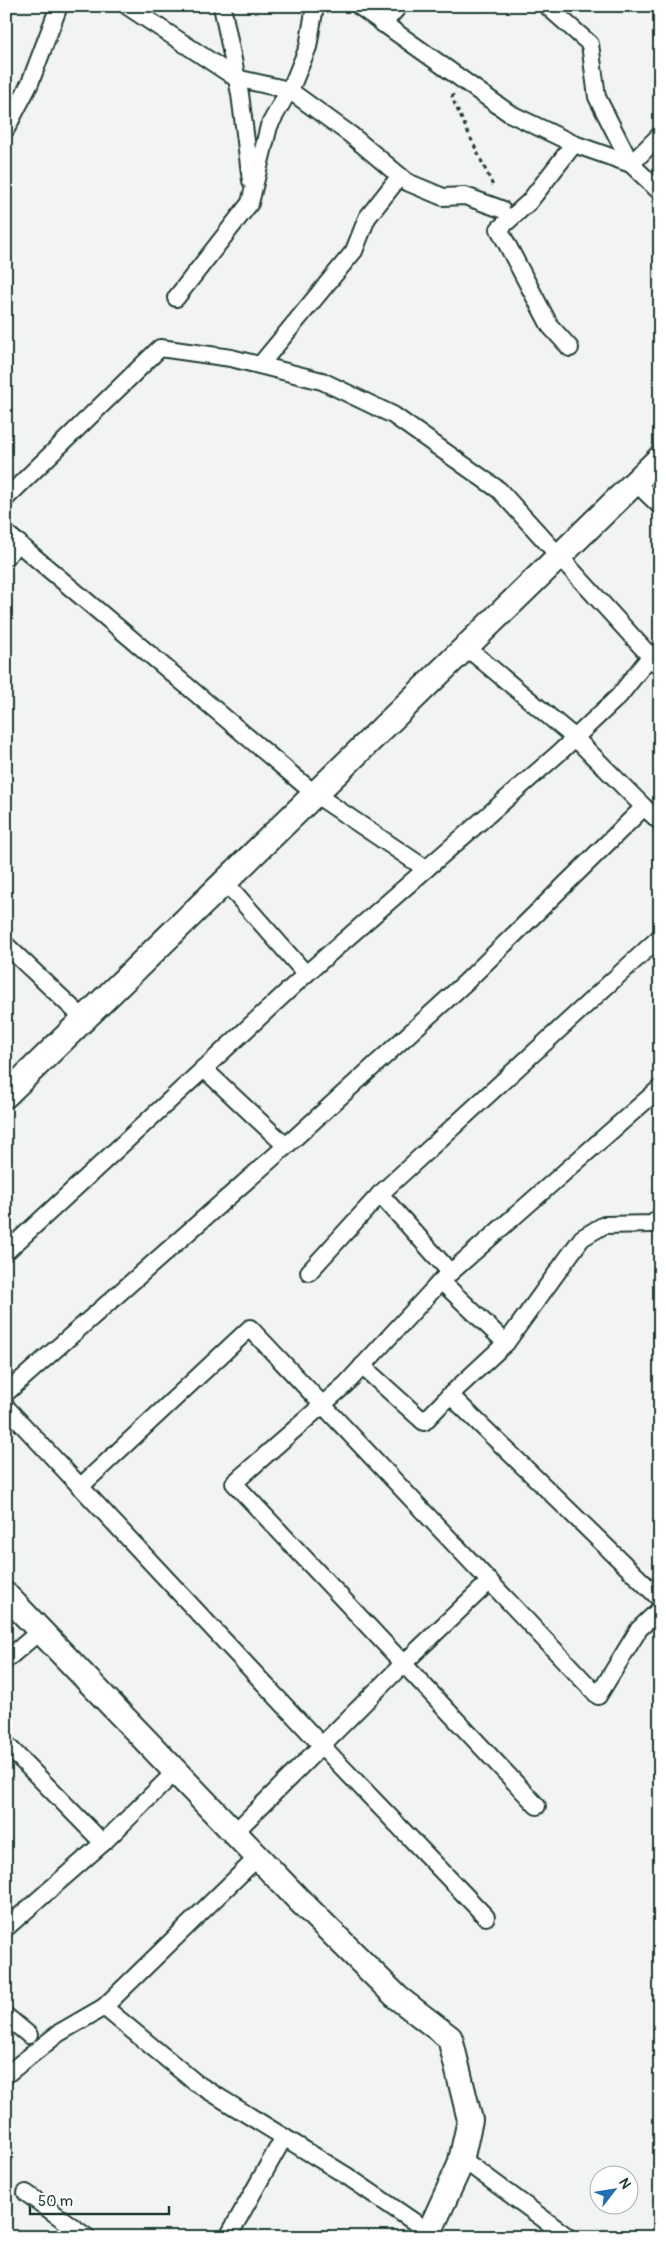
<svg xmlns="http://www.w3.org/2000/svg" width="666" height="2243" font-family="Pangolin,sans-serif">
<style>
.lines{fill:none;stroke-linecap:round;stroke-linejoin:round}
.street-casing{stroke:#1f3d34;stroke-width:20}
.secondary-casing{stroke:#1f3d34;stroke-width:28}
.path{stroke:#1f3d34;stroke-width:3;stroke-dasharray:4 4;stroke-linecap:butt}
.street{stroke:#fff;stroke-width:16}
.secondary{stroke:#fff;stroke-width:24}
</style>
<rect width="100%" height="100%" fill="#f2f3f3"/>
<filter id="ink" filterUnits="userSpaceOnUse"><feTurbulence type="fractalNoise" baseFrequency=".02" numOctaves="2"/><feDisplacementMap in="SourceGraphic" scale="10" xChannelSelector="R" yChannelSelector="G"/><feConvolveMatrix kernelMatrix="1 2 1 2 8 2 1 2 1" color-interpolation-filters="sRGB"/></filter>
<g filter="url(#ink)">
<g class="lines">
<g class="street-casing">
<g id="street">
<path d="M127,6L236,78L289,90L351,135L407,182L443,197L465,196L501,209"/>
<path d="M222,6L240,94L251,181"/>
<path d="M359,6L509,113L574,144"/>
<path d="M547,6L590,44L597,97L631,164L660,192"/>
<path d="M383,24L399,6"/>
<path d="M6,129L30,83L59,6"/>
<path d="M631,164L660,135"/>
<path d="M176,298L250,203L269,126L294,81L308,47L315,6"/>
<path d="M570,348L550,326L499,229L529,202L574,144L631,164"/>
<path d="M260,365L354,251L367,218L400,176"/>
<path d="M635,482L660,506"/>
<path d="M6,498L160,348L231,358L322,381L393,415L499,490L660,667"/>
<path d="M6,533L315,794L426,869"/>
<path d="M6,557L19,543"/>
<path d="M644,807L660,822"/>
<path d="M225,882L306,974"/>
<path d="M6,945L84,1019"/>
<path d="M203,1068L286,1146"/>
<path d="M380,1194L660,937"/>
<path d="M6,1252L306,974L560,752L619,696L645,663L660,649"/>
<path d="M309,1272L380,1194L450,1272"/>
<path d="M441,1281L506,1343L450,1395"/>
<path d="M506,1343L582,1238L604,1225L652,1224L660,1217"/>
<path d="M362,1366L424,1422L450,1395L660,1599"/>
<path d="M6,1393L286,1146L466,982L644,807L575,738L466,647"/>
<path d="M6,1407L340,1765L486,1917"/>
<path d="M80,1487L250,1328L598,1696L639,1629L660,1609"/>
<path d="M6,1660L40,1631"/>
<path d="M6,1744L103,1843"/>
<path d="M537,1806L234,1483L346,1384L441,1281L660,1088"/>
<path d="M234,1833L404,1663L490,1581"/>
<path d="M6,1928L103,1843L175,1772"/>
<path d="M104,2007L196,2083L347,2176L429,2232"/>
<path d="M6,2016L29,2035"/>
<path d="M6,2075L59,2033L104,2007L258,1857"/>
<path d="M461,2158L568,2237"/>
<path d="M26,2193L87,2237"/>
<path d="M228,2237L284,2137"/>
</g>
</g>
<g class="secondary-casing">
<g id="secondary">
<path d="M6,1095L660,458"/>
<path d="M6,1595L300,1901L398,1998L450,2038L470,2120L460,2165L427,2237"/>
</g>
</g>
<path class="path" d="M453,94L452,98L494,188"/>
<use href="#street" class="street"/>
<use href="#secondary" class="secondary"/>
</g>
</g>
<rect width="666" height="2243" fill="none" stroke="#fff" stroke-width="25"/>
<rect x="12" y="12" width="641" height="2218" fill="none" stroke="#1f3d34" stroke-width="2" filter="url(#ink)"/>
<g transform="translate(614 2190) rotate(59)"><circle r="24" fill="#ffffff" stroke="#a5b1ae"/>
<path d="M0-4L9 19L0 12L-9 19Z" fill="#1f6fb2"/>
<text y="-8" font-size="14" font-weight="bold" text-anchor="middle" fill="#1f3d34">N</text>
</g>
<path d="M30 2206v8h139v-8" fill="none" stroke="#1f3d34" stroke-width="2.5"/>
<text x="38" y="2206" font-size="15" fill="#1f3d34" stroke="#ffffff" stroke-width="4" paint-order="stroke">50 m</text>
</svg>
